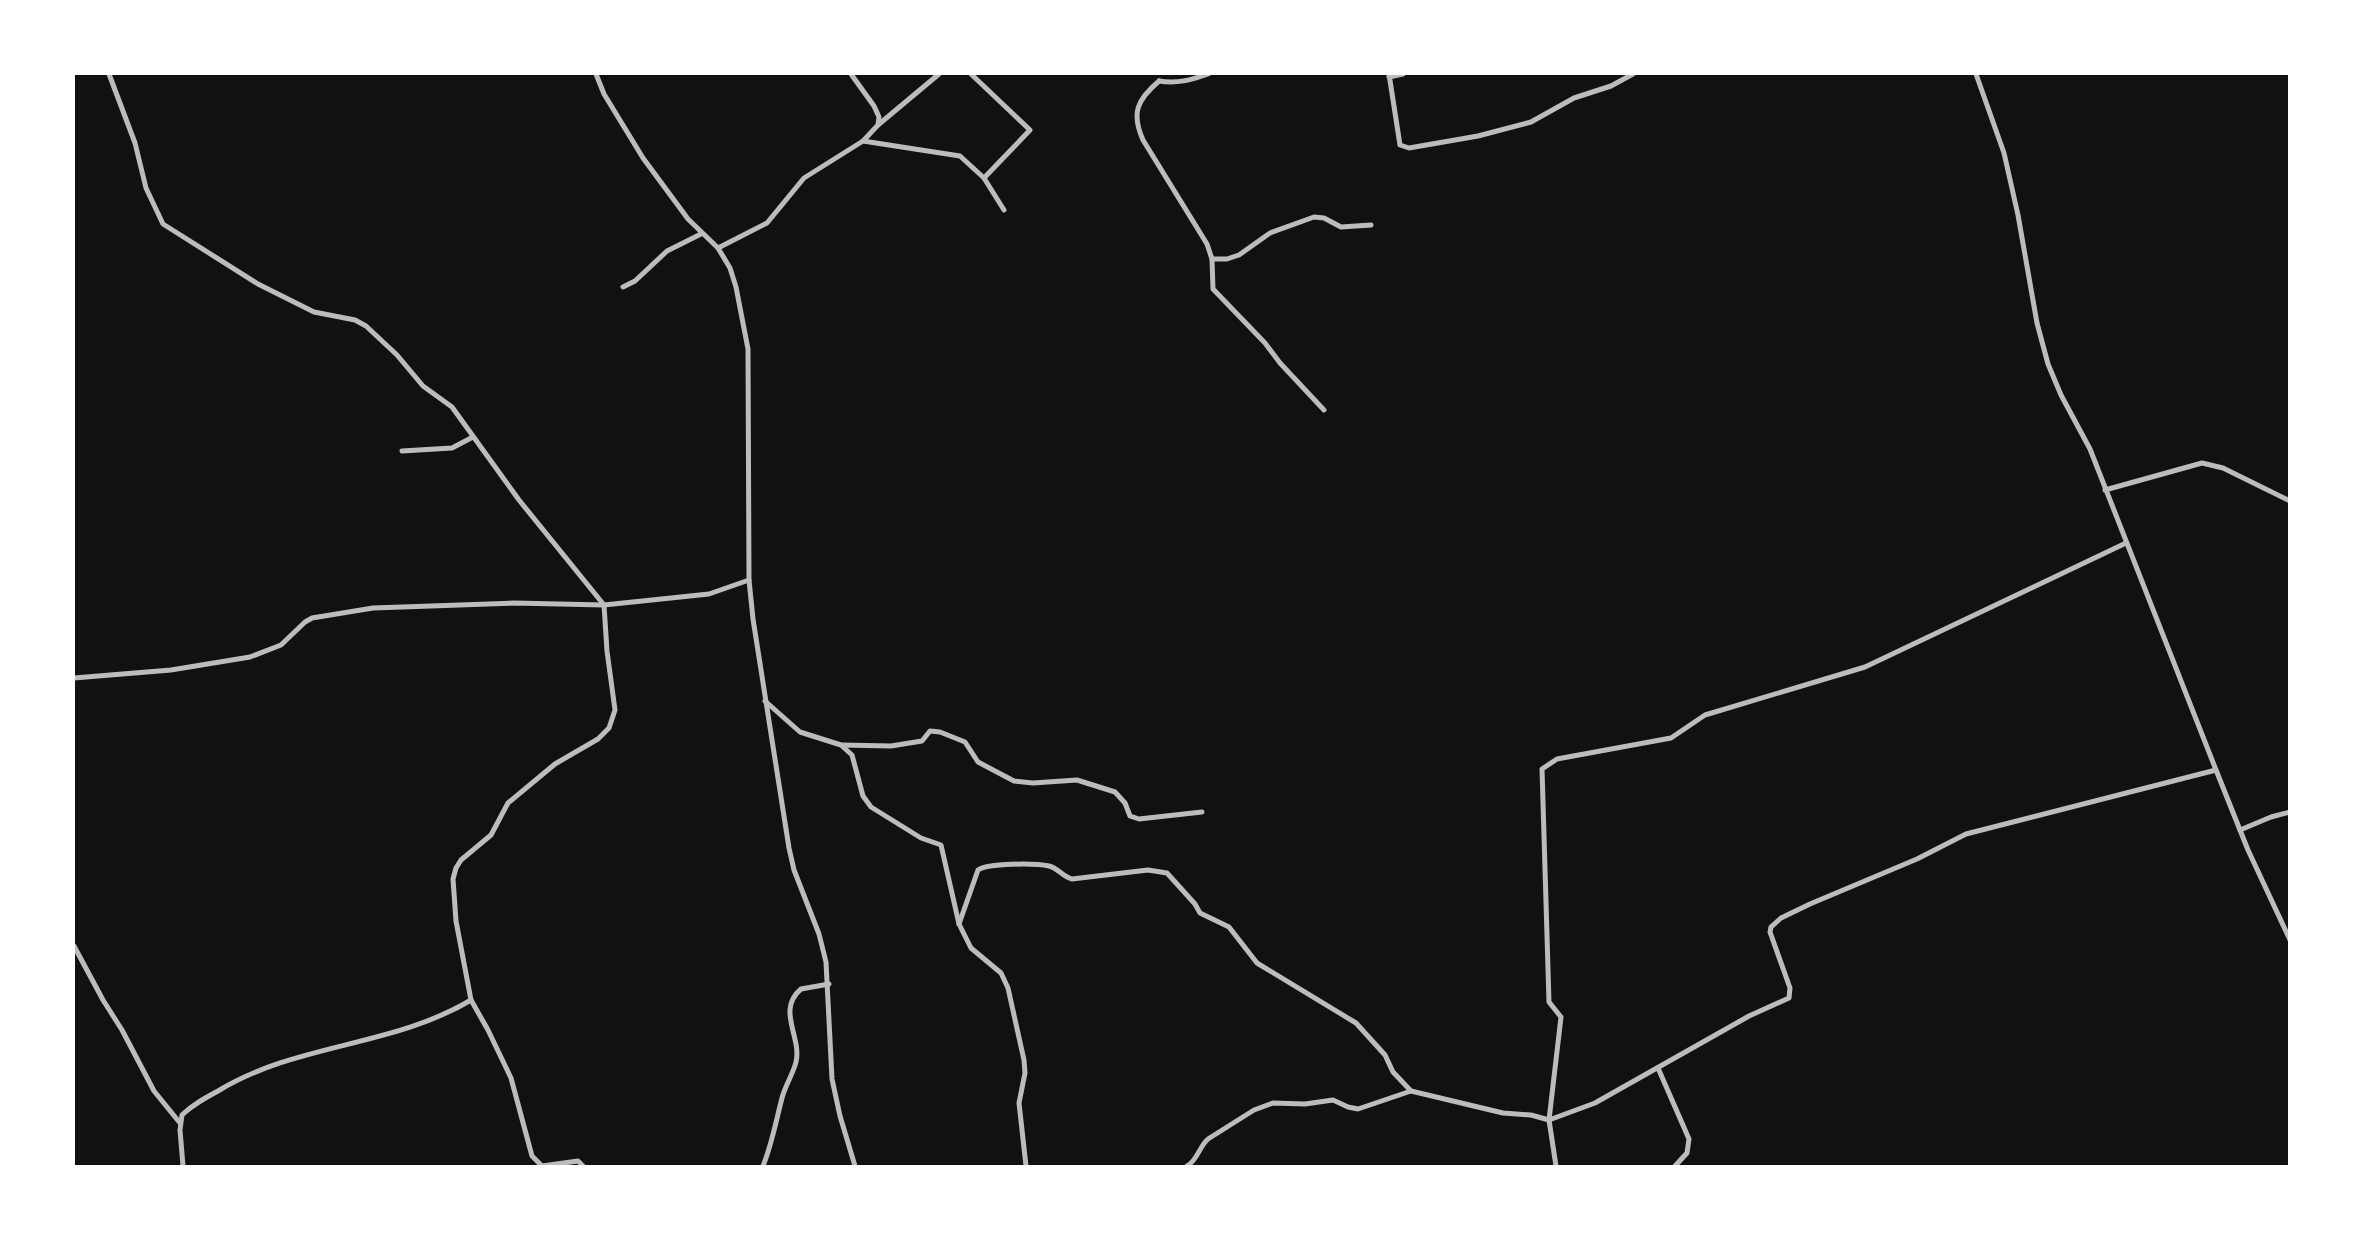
<svg xmlns="http://www.w3.org/2000/svg" width="2363" height="1240" font-family="'Source Sans 3',sans-serif">
<style>
.lines{fill:none;stroke-linecap:round;stroke-linejoin:round}
.minor{stroke:#bcbcbc;stroke-width:5}
</style>
<rect width="100%" height="100%" fill="#111"/>
<g class="lines">
<g class="minor">
<path d="M109,74L135,143L146,188L163,224L258,284L314,312L355,320L366,326L397,355L423,386L452,407L519,500L604,605L607,651L615,710L609,728L598,739L555,764L508,803L491,835L461,860L456,868L453,879L456,921L471,1000L488,1030L511,1078L532,1156L542,1166L578,1161L583,1166"/>
<path d="M596,74L604,94L643,158L688,219L718,248L730,268L736,287L748,349L749,580L753,619L789,848L794,870L819,934L826,962L832,1079L840,1116L855,1166"/>
<path d="M971,74L1030,130L984,178"/>
<path d="M1389,74L1400,145L1409,148L1478,136L1531,122L1574,98L1611,86L1633,74"/>
<path d="M1976,74L2004,153L2018,215L2037,323L2048,364L2061,395L2090,449L2216,770L2248,850L2290,940"/>
<path d="M1389,77L1403,74"/>
<path d="M1159,81C1137,100 1131,113 1143,140L1207,244L1212,259L1213,289L1265,343L1280,363L1324,410"/>
<path d="M1159,81C1177,84 1191,80 1208,74"/>
<path d="M878,125L939,74"/>
<path d="M863,141L960,156L984,178L1004,210"/>
<path d="M718,248L767,223L804,178L863,141L878,125L879,117L874,106L851,74"/>
<path d="M1212,259H1227L1239,255L1270,233L1314,217L1324,218L1341,227L1371,225"/>
<path d="M623,287L635,281L667,251L701,234"/>
<path d="M402,451L452,448L473,437"/>
<path d="M2105,490L2202,463L2223,468L2290,501"/>
<path d="M74,678L171,670L250,657L281,645L305,622L312,618L373,608L514,603L604,605L709,594L749,580"/>
<path d="M765,701L800,732L841,745L852,755L863,796L871,807L921,838L941,845L959,924L971,948L1001,973L1008,988L1024,1060L1025,1073L1019,1103L1026,1166"/>
<path d="M841,745L891,746L922,741L930,731L940,732L965,742L978,762L1014,781L1033,783L1077,780L1115,792L1125,803L1130,816L1139,819L1202,812"/>
<path d="M2240,830L2271,817L2290,812"/>
<path d="M959,924L978,870C988,863 1035,863 1049,866C1058,868 1063,877 1072,879L1148,870L1167,873L1195,904L1200,913L1229,927L1257,963L1356,1023L1385,1055L1393,1072L1411,1091L1503,1113L1531,1115L1549,1120L1595,1103L1749,1016L1789,998L1790,988L1770,932L1771,927L1781,918L1810,904L1917,859L1966,834L2216,770"/>
<path d="M74,946L103,1000L122,1030L154,1091L180,1123"/>
<path d="M1658,1068L1689,1139L1687,1153L1675,1166"/>
<path d="M183,1166L180,1130L182,1115C192,1105 205,1098 218,1091C296,1043 393,1047 471,1000"/>
<path d="M763,1166C772,1144 776,1121 782,1098C785,1086 793,1074 796,1062C802,1037 776,1010 801,989L829,984"/>
<path d="M1187,1166C1197,1161 1199,1147 1208,1139L1254,1110L1273,1103L1305,1104L1333,1100L1348,1107L1358,1109L1411,1091"/>
<path d="M1556,1166L1549,1120L1561,1017L1549,1002L1542,769L1557,759L1671,738L1705,715L1865,667L2126,543"/>
</g>
</g>
<rect width="2363" height="1240" fill="none" stroke="#ffffff" stroke-width="150"/>
</svg>
